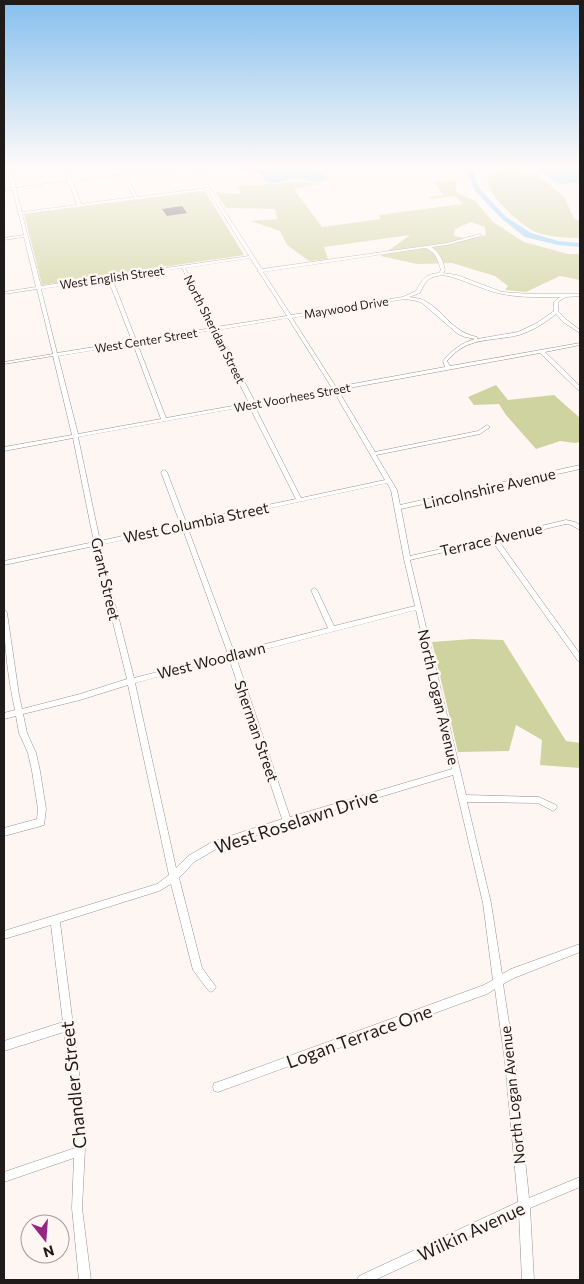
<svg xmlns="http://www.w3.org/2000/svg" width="584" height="1284" font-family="Commissioner,sans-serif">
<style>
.green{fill:#cfd3a0;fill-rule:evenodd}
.water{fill:#91cff7}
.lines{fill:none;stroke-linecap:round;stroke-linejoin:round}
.river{fill:#91cff7;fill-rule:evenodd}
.building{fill:#514a4c}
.minor-casing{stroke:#99928e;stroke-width:1}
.minor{fill:#fff;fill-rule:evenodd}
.labels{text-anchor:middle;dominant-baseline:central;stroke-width:5;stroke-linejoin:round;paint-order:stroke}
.far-street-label{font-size:12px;fill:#1e1b1a;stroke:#fef6f2}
.street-label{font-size:15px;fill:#1e1b1a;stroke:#fef6f2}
.near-street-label{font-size:18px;fill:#1e1b1a;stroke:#fef6f2}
</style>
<rect width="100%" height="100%" fill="#fef6f2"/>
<g class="green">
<path d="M498,167H525L518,172L536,173L564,197L574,218L580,222V238C566,238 552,237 538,233C524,228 492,199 488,185C488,181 489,176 489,173L508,171Z"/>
<path d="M455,180L457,193L475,201L493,222L524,242L568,254H580V280L560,276L526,292L505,290L508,286L495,276L452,263L417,264L381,256L410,235L324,247L328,259L309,261L287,245L280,231L251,221L277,219L275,209L226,208L215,192L241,194L237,186L302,182L322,184L294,189L322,227L381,219L378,215L463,204L455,196L432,199L427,197L444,195L433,182ZM471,222L485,227L486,235L471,239L454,236L455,229Z"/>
<path d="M205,191L244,255L42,285L24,214Z"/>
<path d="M496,385L508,400L554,395L580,418V442L575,443L560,441L536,449L506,415L499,404L474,405L468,397Z"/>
<path d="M472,639L503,640L566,741L580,743V768L540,765L542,740L516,725L509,751L458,752L432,642Z"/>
</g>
<g class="water">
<path d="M257,167H315L318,172L328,178C318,188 301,175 289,179C281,181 278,184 269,183L254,170Z"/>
<path d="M567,167H580V183L559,184L542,172V170Z"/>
</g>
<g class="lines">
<path class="river" d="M465,167H471L480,189L506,217L531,233L558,241L580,243V247L558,245L525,237L502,219L475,191Z"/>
</g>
<path class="building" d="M182,206L187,213L167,216L162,209Z"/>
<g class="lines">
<g class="minor-casing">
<path id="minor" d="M7,167H11L16,188L68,181L63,167H67L72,181L123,175L119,167H123L126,174L190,167H200L197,168L262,269L447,243L480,234L482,235L481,236L447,245L431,247C440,252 443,261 445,270L443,273L457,275L502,292L531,294H580V296L566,297L558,302V311L567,320L580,330V333L563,322L556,314C545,323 532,331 519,335C490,342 468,336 447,361L450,366L580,343V345L545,352L580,386V390H578L540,353L338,390L375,452L478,431L487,425L490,427L480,434L376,455L397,490L400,505L580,465V469L401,509L410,556L490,538L493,536L495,537L566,520L575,522L580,525V530L571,525L566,524L498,540L580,654V662L578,661L492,541L410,560L466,795L539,797L556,805L557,807L556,809L553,811L538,803L467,802L491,903L502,974L511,969L580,944V952L514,978L503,984L515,1062L529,1198L580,1177V1187L530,1208L534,1280H522L519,1213L375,1280H357L359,1276L518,1202L505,1062L495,989L487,994L218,1092L214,1091L213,1087L214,1083L218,1082L484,985L493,980L483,903L453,775L287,825L218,848L194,862L179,878L202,968L216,987L214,990L211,992L208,990L193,970L171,884L159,891L60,922L86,1128L82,1208L91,1280H79L72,1208L74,1158L4,1182V1172L75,1148L76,1128L64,1032L4,1051V1041L63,1022L51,925L4,939V931L157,884L169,875L128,685L80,700L23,714L27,733L36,753L40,771L46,809L44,825L41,826L4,836V828L37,819L38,809L32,771L28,753L19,733L16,716L4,719V713L15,710C8,678 4,644 4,611H6L7,613L19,695L22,709L80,694L127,679L94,546L4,565V561L94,542L73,438L4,451V447L72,435L53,356L4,364V362L53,354L37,289L4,294V292L36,287L24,237L4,240V238L24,235L19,214L17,213L18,212L13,190L4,191V189L12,188ZM194,168L207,188L137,197L127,176ZM124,177L134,197L81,204L73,183ZM69,183L77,205L22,212L16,190ZM208,190L249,256L41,286L22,214ZM425,248C436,252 438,260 441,270L439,273C425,274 422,280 416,291L403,297L291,315L263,272ZM250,258L258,270L257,271L259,272L287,316L216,327L185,268ZM182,268L212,328L136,340L112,278ZM443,275C464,279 482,290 502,294C521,298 541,297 560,297L554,302V311L537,323L518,332L477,339V337C450,331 446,312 425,301C420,298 415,298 409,297L420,293C426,280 428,277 443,275ZM108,279L132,341L57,353L41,289ZM405,299L417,301L422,303L458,334L465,337L475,339C461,343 452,350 443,361L445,367L336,387L292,318ZM288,318L332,388L255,402L218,330ZM213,330L249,403L166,418L137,343ZM133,344L161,419L78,434L58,356ZM333,390L385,480L301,498L255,407V405ZM249,406L296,499L186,522L167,472L164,470L161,472L180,523L100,541L78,437ZM387,483L391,490L404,559L415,606L334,626L317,590L314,588L311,590L328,628L234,652L187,526ZM182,527L228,654L134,678L100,545ZM416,610L452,769L290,817L236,657ZM229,658L282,819L212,842L188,856L176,868L135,683Z"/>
</g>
<use href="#minor" class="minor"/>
</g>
<linearGradient id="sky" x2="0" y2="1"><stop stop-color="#85bfee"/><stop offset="0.48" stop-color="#fffbf9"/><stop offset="1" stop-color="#fffbf9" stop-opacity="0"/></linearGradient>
<rect width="584" height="347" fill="url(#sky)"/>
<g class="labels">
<g class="far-street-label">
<text transform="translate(112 277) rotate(-8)">West English Street</text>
<text transform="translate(346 307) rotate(-9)">Maywood Drive</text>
<text transform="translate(215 329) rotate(63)">North Sheridan Street</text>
<text transform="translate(146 340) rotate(-9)">West Center Street</text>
<text transform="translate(292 397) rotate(-10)">West Voorhees Street</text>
</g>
<g class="street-label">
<text transform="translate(489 488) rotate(-13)">Lincolnshire Avenue</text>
<text transform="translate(196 522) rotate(-12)">West Columbia Street</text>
<text transform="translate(491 539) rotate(-13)">Terrace Avenue</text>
<text transform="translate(106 579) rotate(77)">Grant Street</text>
<text transform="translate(211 660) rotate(-14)">West Woodlawn</text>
<text transform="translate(439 697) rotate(77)">North Logan Avenue</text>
<text transform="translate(257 731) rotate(71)">Sherman Street</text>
<text transform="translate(512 1095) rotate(-96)">North Logan Avenue</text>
</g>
<g class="near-street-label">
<text transform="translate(296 821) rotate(-18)">West Roselawn Drive</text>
<text transform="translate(359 1036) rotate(-20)">Logan Terrace One</text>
<text transform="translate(73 1085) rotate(-96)">Chandler Street</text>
<text transform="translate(471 1231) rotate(-25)">Wilkin Avenue</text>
</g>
</g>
<rect width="584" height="1284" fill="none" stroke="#1e1b1a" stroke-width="10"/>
<g transform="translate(45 1239) rotate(163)"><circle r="24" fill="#fef6f2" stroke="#a49e9c"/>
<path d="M0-4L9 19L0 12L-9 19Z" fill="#962483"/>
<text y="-8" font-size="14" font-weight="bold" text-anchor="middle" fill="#1e1b1a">N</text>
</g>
</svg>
